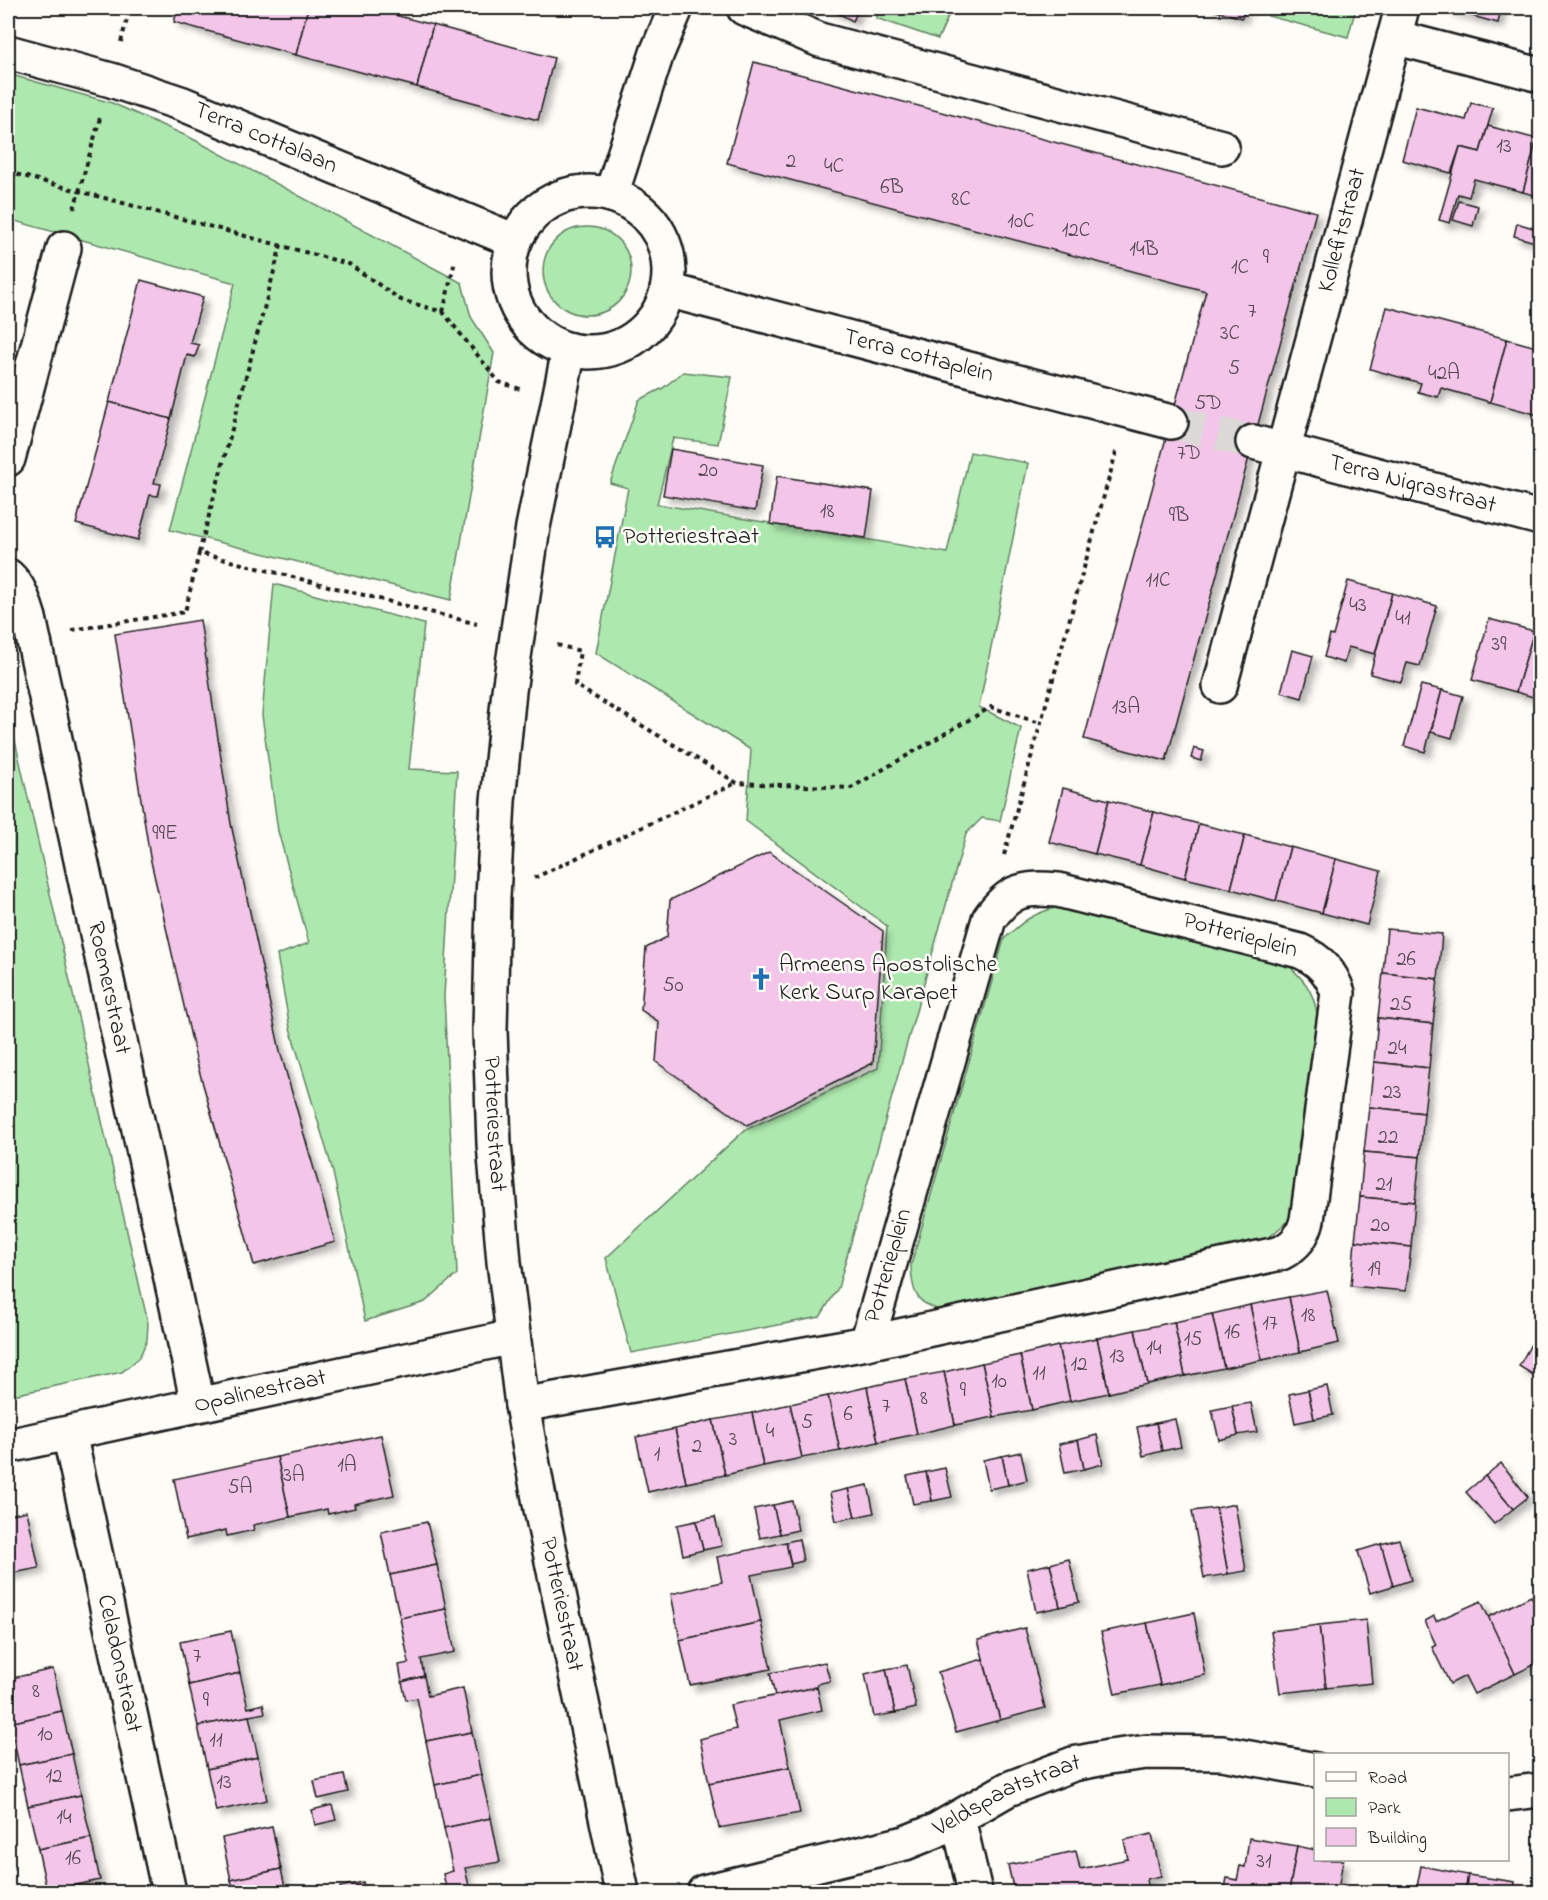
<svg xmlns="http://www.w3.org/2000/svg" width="1548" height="1900" font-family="'Indie Flower',sans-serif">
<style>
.green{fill:#ade9ae;stroke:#648265;stroke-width:1.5}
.building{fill:#f3c5e9;stroke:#1c1c1c;stroke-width:1.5;filter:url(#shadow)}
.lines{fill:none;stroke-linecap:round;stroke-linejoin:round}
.minor-tunnel{stroke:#dbdad6;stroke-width:33;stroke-dasharray:33 16;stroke-linecap:butt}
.minor-casing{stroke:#1c1c1c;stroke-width:38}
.path{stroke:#1c1c1c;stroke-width:4;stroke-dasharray:4.5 4.5;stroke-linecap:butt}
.minor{stroke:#fdfcf7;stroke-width:33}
.labels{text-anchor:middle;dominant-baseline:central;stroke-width:5;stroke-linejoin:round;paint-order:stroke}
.number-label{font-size:21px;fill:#52464f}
.street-label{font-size:24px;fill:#1c1c1c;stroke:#fdfcf7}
.poi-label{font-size:24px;fill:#1c1c1c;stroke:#fdfcf7;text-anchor:start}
</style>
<defs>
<filter id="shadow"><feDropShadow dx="5.5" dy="5.5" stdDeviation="3" flood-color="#0004"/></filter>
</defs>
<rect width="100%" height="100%" fill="#fdfcf7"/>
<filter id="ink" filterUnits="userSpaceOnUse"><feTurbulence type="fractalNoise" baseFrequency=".0167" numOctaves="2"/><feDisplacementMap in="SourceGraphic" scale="12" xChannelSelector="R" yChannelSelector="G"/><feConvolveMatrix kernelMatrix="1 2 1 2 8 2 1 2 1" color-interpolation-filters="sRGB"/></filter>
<g filter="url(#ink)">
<g class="green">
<path d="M882,8H952L938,39L876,18Z"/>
<path d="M1270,8H1356L1348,37L1268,16Z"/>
<path d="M8,74L112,103L191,138L462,283L471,317L494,353L451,600L170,530L235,283L8,219Z"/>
<circle cx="587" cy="271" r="44"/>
<path d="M683,372L732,377L718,444L673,438L657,504L947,553L970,452L1028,463L979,707L1021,728L1000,821L982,818L966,834L838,1288L820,1317L631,1353L606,1258L745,1130L878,1068L887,926L746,821L751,750L596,653L628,488L610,483L639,400L663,388Z"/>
<path d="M274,584L424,624L409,769L457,771L444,996L457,1274L425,1302L365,1321L332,1168L290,1028L277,955L309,943L278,831L262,715Z"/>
<path d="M8,710L148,1323L147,1340L139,1358L122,1372L8,1396Z"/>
<path d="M1059,907L1284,961C1302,978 1313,988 1317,1014L1294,1207L1289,1220L1267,1239L945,1311C916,1305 912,1293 911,1265L1004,939C1023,921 1033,913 1059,907Z"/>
</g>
<g class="building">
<path d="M178,8H308L296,55L174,22Z"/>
<path d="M308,8H368L433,25L417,87L296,55Z"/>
<path d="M828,8H859L853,21Z"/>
<path d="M1205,8H1245L1242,18Z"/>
<path d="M1443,8H1501L1498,23Z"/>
<path d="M433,25L554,58L538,120L417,87Z"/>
<path d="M754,62L1316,212L1166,761L1084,739L1206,291L727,163Z"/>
<path d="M1471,103L1493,108L1480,152L1460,147L1451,173L1402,160L1416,107L1466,120Z"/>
<path d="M1488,126L1537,139L1523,192L1474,179L1469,197L1458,194L1450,223L1439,220L1460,147L1480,152Z"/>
<path d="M1537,139L1540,140V197L1523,192Z"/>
<path d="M1459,201L1478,206L1473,226L1453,220Z"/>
<path d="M1517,223L1539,230L1535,242L1514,236Z"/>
<path d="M141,280L203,297L190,343L199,345L195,357L187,355L171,419L109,402Z"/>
<path d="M1387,307L1507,339L1490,402L1441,388L1438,397L1418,392L1421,383L1370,369Z"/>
<path d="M1507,339L1540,348V425L1537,424L1539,415L1490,402Z"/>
<path d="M109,402L171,419L154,483L161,484L158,496L150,495L138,540L76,524Z"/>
<path d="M671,449L763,465L755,511L663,495Z"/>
<path d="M777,476L873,491L866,538L770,524Z"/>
<path d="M1348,581L1392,593L1375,654L1348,647L1344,663L1324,657L1330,635L1333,636Z"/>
<path d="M1392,593L1437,606L1420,666L1407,663L1401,682L1370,674Z"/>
<path d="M1489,619L1534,631L1516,692L1472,680Z"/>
<path d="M200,620L231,824L280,1051L335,1242L254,1265L197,1063L150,857L115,634Z"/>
<path d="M1534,631L1540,633V699L1516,692Z"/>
<path d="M1292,650L1313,656L1302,698L1281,692Z"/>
<path d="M1421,685L1442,690L1425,752L1404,746Z"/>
<path d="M1442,690L1463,696L1452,738L1431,732Z"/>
<path d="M1194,748L1204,751L1201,761L1191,758Z"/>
<path d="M1063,788L1109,800L1095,854L1049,842Z"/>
<path d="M1109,800L1154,812L1140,865L1095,854Z"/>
<path d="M1154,812L1199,824L1185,878L1140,865Z"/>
<path d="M1199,824L1245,835L1231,889L1185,878Z"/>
<path d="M1245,835L1290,847L1276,901L1231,889Z"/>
<path d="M1290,847L1336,859L1322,913L1276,901Z"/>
<path d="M769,852L883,931L873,1063L747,1125L656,1062L659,1022L641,1010L646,948L667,937L670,900Z"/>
<path d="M1336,859L1381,871L1367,925L1322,913Z"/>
<path d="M1387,929L1442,934L1438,979L1383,973Z"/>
<path d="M1383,973L1438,979L1433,1024L1378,1018Z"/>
<path d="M1378,1018L1433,1024L1429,1068L1374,1062Z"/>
<path d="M1374,1062L1429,1068L1424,1113L1369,1107Z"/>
<path d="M1369,1107L1424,1113L1420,1157L1364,1152Z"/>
<path d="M1364,1152L1420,1157L1415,1202L1360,1197Z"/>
<path d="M1360,1197L1415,1202L1411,1247L1355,1241Z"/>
<path d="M1355,1241L1411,1247L1406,1291L1351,1286Z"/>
<path d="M1327,1290L1339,1343L1300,1352L1289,1297Z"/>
<path d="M1289,1297L1300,1352L1262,1360L1250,1305Z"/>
<path d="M1250,1305L1262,1360L1224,1368L1212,1314Z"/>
<path d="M1212,1314L1224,1368L1185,1376L1174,1322Z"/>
<path d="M1174,1322L1185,1376L1147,1384L1135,1330Z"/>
<path d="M1540,1328V1352L1530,1346Z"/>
<path d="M1135,1330L1147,1384L1109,1393L1097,1338Z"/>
<path d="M1097,1338L1109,1393L1070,1401L1058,1346Z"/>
<path d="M1058,1346L1070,1401L1032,1410L1020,1355Z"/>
<path d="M1530,1346L1540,1352V1379L1519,1366Z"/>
<path d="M1020,1355L1032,1410L994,1417L982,1363Z"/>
<path d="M982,1363L994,1417L955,1425L944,1372Z"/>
<path d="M944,1372L955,1425L917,1434L905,1379Z"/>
<path d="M905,1379L917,1434L878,1442L867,1387Z"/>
<path d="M1327,1386L1333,1415L1314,1419L1308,1390Z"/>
<path d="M867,1387L878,1442L840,1451L828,1396Z"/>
<path d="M1308,1390L1314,1419L1295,1423L1289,1394Z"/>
<path d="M828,1396L840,1451L802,1458L790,1404Z"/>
<path d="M1251,1403L1257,1432L1238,1435L1232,1406Z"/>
<path d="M790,1404L802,1458L763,1466L752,1413Z"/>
<path d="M1232,1406L1238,1435L1219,1440L1212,1410Z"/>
<path d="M752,1413L763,1466L725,1475L713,1420Z"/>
<path d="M1175,1419L1181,1447L1162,1451L1156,1423Z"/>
<path d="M713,1420L725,1475L686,1483L675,1429Z"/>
<path d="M1156,1423L1162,1451L1143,1456L1137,1427Z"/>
<path d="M675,1429L686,1483L648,1492L636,1437Z"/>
<path d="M381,1435L394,1495L354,1504L355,1508L328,1514L327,1509L290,1517L277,1457Z"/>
<path d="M1097,1435L1103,1464L1084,1469L1078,1440Z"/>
<path d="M1078,1440L1084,1469L1065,1473L1059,1444Z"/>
<path d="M1021,1452L1027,1480L1008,1485L1002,1456Z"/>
<path d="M1002,1456L1008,1485L989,1489L983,1460Z"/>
<path d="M277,1457L290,1517L253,1525L254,1530L227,1536L226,1530L186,1539L174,1479Z"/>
<path d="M1501,1463L1528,1497L1513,1509L1485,1476Z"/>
<path d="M945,1468L952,1497L932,1501L926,1472Z"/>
<path d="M926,1472L932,1501L913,1504L907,1476Z"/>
<path d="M1485,1476L1513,1509L1494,1524L1466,1492Z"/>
<path d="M868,1485L874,1513L855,1517L848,1489Z"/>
<path d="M848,1489L855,1517L836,1521L830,1493Z"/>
<path d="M792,1501L798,1530L780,1534L773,1505Z"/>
<path d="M1235,1504L1246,1571L1228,1574L1216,1508Z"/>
<path d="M773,1505L780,1534L760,1538L754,1509Z"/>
<path d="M1216,1508L1228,1574L1204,1578L1192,1511Z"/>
<path d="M27,1511L39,1568L8,1574V1515Z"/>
<path d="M715,1517L722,1546L703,1550L696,1521Z"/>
<path d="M696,1521L703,1550L683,1555L677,1525Z"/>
<path d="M427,1522L437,1565L390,1575L381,1532Z"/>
<path d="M799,1539L803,1561L791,1564L786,1542Z"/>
<path d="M1399,1539L1411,1580L1393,1586L1381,1544Z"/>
<path d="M786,1542L791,1567L751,1575L761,1622L680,1640L671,1594L722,1582L717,1557Z"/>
<path d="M1381,1544L1393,1586L1370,1593L1358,1551Z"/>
<path d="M1069,1559L1079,1602L1060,1607L1050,1564Z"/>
<path d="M1050,1564L1060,1607L1036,1612L1027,1569Z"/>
<path d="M437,1565L446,1609L400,1618L390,1575Z"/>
<path d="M1540,1594V1662L1515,1674L1488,1617L1531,1596L1532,1598Z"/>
<path d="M1481,1601L1515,1674L1474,1694L1465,1676L1450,1684L1432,1647L1436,1645L1425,1621L1434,1616L1436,1621Z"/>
<path d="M446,1609L455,1652L421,1659L424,1676L402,1682L399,1665L409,1663L400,1618Z"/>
<path d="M1194,1613L1205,1675L1160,1685L1147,1623Z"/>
<path d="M1366,1620L1372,1683L1326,1688L1319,1625Z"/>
<path d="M761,1622L771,1669L690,1685L680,1640Z"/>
<path d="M1147,1623L1160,1685L1115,1694L1101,1632Z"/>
<path d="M1319,1625L1326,1688L1280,1693L1271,1631Z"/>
<path d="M1025,1628L1045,1708L1000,1720L978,1640Z"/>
<path d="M231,1631L240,1673L189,1685L180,1642Z"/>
<path d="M983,1659L1000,1720L956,1732L938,1672Z"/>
<path d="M825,1662L830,1681L817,1684V1687L775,1696L770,1673Z"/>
<path d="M907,1665L916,1708L895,1713L886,1669Z"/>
<path d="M53,1669L62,1711L10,1723L8,1711V1679Z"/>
<path d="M886,1669L895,1713L874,1717L865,1674Z"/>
<path d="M240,1673L248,1708L263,1704L265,1713L198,1726L189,1685Z"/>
<path d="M424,1676L428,1696L463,1688L472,1732L426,1741L417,1698L406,1700L402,1682Z"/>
<path d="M817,1687L822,1710L780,1720L790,1767L709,1783L700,1739L736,1729L730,1705Z"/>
<path d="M62,1711L72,1754L19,1765L10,1723Z"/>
<path d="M249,1716L258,1757L207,1769L198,1726Z"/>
<path d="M472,1732L481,1775L435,1785L426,1741Z"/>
<path d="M72,1754L81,1795L28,1806L19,1765Z"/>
<path d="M258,1757L267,1800L216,1811L207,1769Z"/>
<path d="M790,1767L800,1813L719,1828L709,1783Z"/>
<path d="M344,1775L348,1792L318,1799L314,1781Z"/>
<path d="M481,1775L491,1818L444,1828L435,1785Z"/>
<path d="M81,1795L91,1838L38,1849L28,1806Z"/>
<path d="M332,1805L336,1820L315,1825L312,1810Z"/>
<path d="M491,1818L500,1862L465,1868L469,1886L447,1891L443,1874L453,1871L444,1828Z"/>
<path d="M272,1827L281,1869L231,1880L222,1838Z"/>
<path d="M1152,1834L1161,1876L1147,1879L1149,1892H1014L1008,1865L1076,1851L1080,1869L1128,1859L1124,1840Z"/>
<path d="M91,1838L100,1880L47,1891L38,1849Z"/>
<path d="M1249,1838L1297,1846L1289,1892H1224L1227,1878L1237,1880L1240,1866L1245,1867Z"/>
<path d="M1297,1846L1316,1850V1860H1343L1339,1884L1343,1885L1342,1892H1289Z"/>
<path d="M1421,1866L1468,1875L1465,1892H1416Z"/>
<path d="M281,1869L286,1892H234L231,1880Z"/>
<path d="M1468,1875L1515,1882L1514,1892H1465Z"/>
<path d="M363,1882L365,1892H342L340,1887Z"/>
<path d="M469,1886L471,1892H447V1891Z"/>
</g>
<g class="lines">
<path class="minor-tunnel" d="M1171,422L1253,442"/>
<g class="minor-casing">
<g id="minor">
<path d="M744,8L820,40L1222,147"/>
<path d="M1394,37L1540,75"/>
<path id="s1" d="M8,52L111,80L183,104L515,241"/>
<circle cx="589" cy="272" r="80"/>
<path d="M611,195L657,53L676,8"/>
<path id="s2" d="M667,290L1171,422"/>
<path id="s3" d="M569,350L533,527L509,691L498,801L493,897L490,1030L494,1144L504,1262L522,1405L541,1509L622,1892"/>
<path id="s4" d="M1253,442L1540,518"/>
<path d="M8,459L64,248"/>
<path id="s5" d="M8,576C20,587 24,602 29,618L198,1404"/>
<path id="s6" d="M1220,686L1402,8"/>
<path d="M522,1405L867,1343L1281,1253C1296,1245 1303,1236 1307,1220L1338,993C1331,972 1320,960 1300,951L1058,890C1023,887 1009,890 989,919L867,1343"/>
<path id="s7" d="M69,1433L169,1892"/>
<path id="s8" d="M8,1446L513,1337"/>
<path d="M1508,1794L1540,1790"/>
<path d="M958,1818L975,1892"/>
<path id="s9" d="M704,1892L905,1843L935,1831L1008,1789L1073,1764L1109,1757L1147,1752L1222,1753L1316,1770"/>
</g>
</g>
<g class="path">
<path d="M121,42L130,8"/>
<path d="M8,172L349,264L401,300L443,312L499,382L520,389"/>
<path d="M74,209L100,118"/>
<path d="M443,312L455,261"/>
<path d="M199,553L281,245"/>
<path d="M72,630L185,612L199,553L477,624"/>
<path d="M557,645L580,651L575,685L737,783L851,788L991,707L1040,723"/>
<path d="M1004,855L1117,449"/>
<path d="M534,878L736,783"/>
</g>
<use href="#minor" class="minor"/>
</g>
</g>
<defs>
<g id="bus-bare" transform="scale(1.8)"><path d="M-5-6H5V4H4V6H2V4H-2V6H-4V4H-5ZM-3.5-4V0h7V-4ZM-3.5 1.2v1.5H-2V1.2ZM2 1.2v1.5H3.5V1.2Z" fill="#1f6fb2" stroke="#fdfcf7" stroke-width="2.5" paint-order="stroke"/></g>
<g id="church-bare" transform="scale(1.8)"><path d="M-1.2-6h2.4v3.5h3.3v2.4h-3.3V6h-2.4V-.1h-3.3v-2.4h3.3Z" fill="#1f6fb2" stroke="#fdfcf7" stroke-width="2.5" paint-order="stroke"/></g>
</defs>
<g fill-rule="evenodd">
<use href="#bus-bare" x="605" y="537"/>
<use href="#church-bare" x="761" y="979"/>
</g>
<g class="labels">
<g class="number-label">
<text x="1504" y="147">13</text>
<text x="791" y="162">2</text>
<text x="834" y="167">4C</text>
<text x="892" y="188">6B</text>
<text x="961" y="200">8C</text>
<text x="1021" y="222">10C</text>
<text x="1076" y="231">12C</text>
<text x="1144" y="250">14B</text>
<text x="1266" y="258">9</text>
<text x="1240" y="268">1C</text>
<text x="1252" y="312">7</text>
<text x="1230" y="334">3C</text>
<text x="1234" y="369">5</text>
<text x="1444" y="374">42A</text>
<text x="1208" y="404">5D</text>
<text x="1189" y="454">7D</text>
<text x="708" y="471">20</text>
<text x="827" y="512">18</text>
<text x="1179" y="516">9B</text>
<text x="1158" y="581">11C</text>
<text x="1358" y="606">43</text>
<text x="1403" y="619">41</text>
<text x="1499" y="645">39</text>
<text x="1126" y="708">13A</text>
<text x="165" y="834">99E</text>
<text x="1406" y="960">26</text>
<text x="673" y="986">50</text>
<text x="1401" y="1005">25</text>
<text x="1397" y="1049">24</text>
<text x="1392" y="1093">23</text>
<text x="1388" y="1138">22</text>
<text x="1384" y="1185">21</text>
<text x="1380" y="1226">20</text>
<text x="1374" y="1270">19</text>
<text x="1308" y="1316">18</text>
<text x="1270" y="1324">17</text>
<text x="1232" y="1333">16</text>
<text x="1193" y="1340">15</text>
<text x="1154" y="1349">14</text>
<text x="1117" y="1357">13</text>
<text x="1079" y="1365">12</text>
<text x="1039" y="1374">11</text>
<text x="999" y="1382">10</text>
<text x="963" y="1391">9</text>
<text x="924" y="1399">8</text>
<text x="886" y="1407">7</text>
<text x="848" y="1415">6</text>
<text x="807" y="1423">5</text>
<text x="770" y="1432">4</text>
<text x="733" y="1440">3</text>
<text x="697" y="1447">2</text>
<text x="657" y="1455">1</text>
<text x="347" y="1466">1A</text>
<text x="294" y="1476">3A</text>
<text x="240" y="1488">5A</text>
<text x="197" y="1657">7</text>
<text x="36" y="1692">8</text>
<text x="206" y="1701">9</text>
<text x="45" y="1735">10</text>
<text x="216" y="1741">11</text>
<text x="54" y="1777">12</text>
<text x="224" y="1783">13</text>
<text x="64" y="1818">14</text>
<text x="73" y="1859">16</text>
<text x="1264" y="1862">31</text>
</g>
<g class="street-label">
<text stroke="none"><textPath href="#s1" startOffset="272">Terra cottalaan</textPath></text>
<text stroke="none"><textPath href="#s6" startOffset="472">Kollefitstraat</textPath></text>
<text stroke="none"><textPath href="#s2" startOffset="260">Terra cottaplein</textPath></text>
<text stroke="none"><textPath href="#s4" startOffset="165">Terra Nigrastraat</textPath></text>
<text transform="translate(1240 936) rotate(15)">Potterieplein</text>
<text stroke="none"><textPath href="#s5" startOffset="426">Roemerstraat</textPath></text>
<text stroke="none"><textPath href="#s3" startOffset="780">Potteriestraat</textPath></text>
<text transform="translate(889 1266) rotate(-74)">Potterieplein</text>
<text stroke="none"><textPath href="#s8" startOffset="258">Opalinestraat</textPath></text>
<text stroke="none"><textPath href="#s3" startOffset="1266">Potteriestraat</textPath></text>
<text stroke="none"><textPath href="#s7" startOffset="236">Celadonstraat</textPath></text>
<text stroke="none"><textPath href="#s9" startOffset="320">Veldspaatstraat</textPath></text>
</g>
<g class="poi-label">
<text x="623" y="537">Potteriestraat</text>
<text x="779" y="965">Armeens Apostolische<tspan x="779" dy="28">Kerk Surp Karapet</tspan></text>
</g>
</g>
<rect width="1548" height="1900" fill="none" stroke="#fdfcf7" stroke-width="30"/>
<rect x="15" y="15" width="1518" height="1870" fill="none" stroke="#1c1c1c" stroke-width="2" filter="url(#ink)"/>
<rect x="1314" y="1753" width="195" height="108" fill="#fdfcf7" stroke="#a3a29f" stroke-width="1.5"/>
<rect x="1326" y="1772" width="30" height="9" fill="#fdfcf7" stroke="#a3a29f" stroke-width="1.5"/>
<text x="1368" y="1783" font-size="18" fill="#1c1c1c">Road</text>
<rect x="1326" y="1798" width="30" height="18" fill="#ade9ae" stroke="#a3a29f" stroke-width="1.5"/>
<text x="1368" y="1813" font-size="18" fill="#1c1c1c">Park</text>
<rect x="1326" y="1828" width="30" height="18" fill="#f3c5e9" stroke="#a3a29f" stroke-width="1.5"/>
<text x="1368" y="1843" font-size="18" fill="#1c1c1c">Building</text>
</svg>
